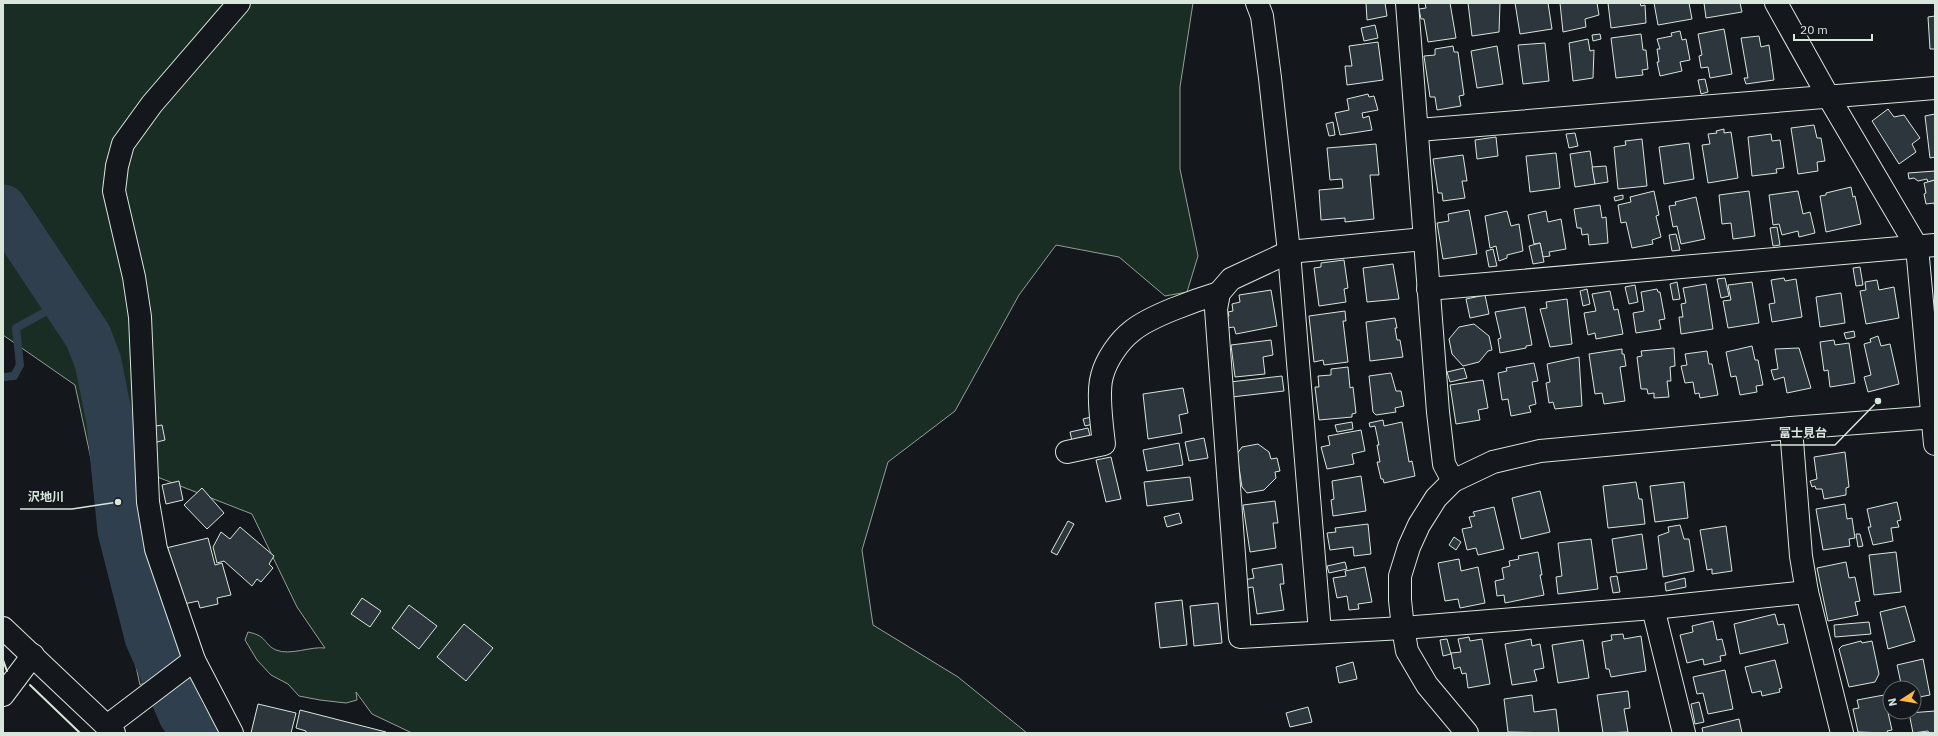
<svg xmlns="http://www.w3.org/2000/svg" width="1938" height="736" font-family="'IBM Plex Sans','Noto Sans JP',sans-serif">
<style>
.green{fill:#1a2d24;stroke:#939e99}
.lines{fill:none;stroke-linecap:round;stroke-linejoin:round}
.stream{stroke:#2f3f4d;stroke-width:8}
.river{stroke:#2f3f4d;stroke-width:47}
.building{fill:#2c363c;stroke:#d8e6dc}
.minor-casing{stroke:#d8e6dc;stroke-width:24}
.minor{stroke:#14181c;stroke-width:22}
.wall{stroke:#d8e6dc;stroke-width:2}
.leader{fill:none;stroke:#d8e6dc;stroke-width:1.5}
.callout-dot{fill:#d8e6dc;stroke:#14181c;stroke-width:1.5}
.callout-label{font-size:12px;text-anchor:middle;font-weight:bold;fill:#d8e6dc;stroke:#14181c;stroke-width:3;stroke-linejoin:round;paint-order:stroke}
</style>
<rect width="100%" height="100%" fill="#14181c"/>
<path class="green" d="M3,3H1193L1180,87V169L1198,256L1187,292L1165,296L1119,257L1056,245L1019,295L955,411L888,462L862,550L873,625L958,677L1027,733H412L372,714L356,692L357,700L346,703L320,700L299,696L288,684L271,675L257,660L245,640L248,632C268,636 263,644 276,650C290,656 311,646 325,648L297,607L252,514L142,471L183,654L140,685L75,385L3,335Z"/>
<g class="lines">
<path class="stream" d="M3,377L14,376L20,365L16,328L65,301"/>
<path class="river" d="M3,208L88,336L98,362L110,422L121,531L148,637L182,715L194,733"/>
</g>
<g class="building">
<path d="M1366,3H1385L1387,16L1367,20Z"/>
<path d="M1425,3H1450L1456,38L1428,42L1424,19H1421L1419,9L1426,8Z"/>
<path d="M1468,3H1500L1499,32L1472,36Z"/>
<path d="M1515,3H1548L1552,29L1520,34Z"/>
<path d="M1560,3H1597L1599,15L1585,19L1586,27L1563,32Z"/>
<path d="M1608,3H1640L1641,6L1645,5L1646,23L1611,28Z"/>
<path d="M1654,3H1689L1692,19L1658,25Z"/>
<path d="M1704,3H1740L1742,12L1706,18Z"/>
<path d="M1935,16V49H1930L1928,17Z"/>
<path d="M1375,25L1378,38L1364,41L1361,28Z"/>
<path d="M1724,29L1732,74L1710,78L1708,67L1701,68L1699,56L1702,55L1698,34Z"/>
<path d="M1680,31L1682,40L1686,39L1690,60L1680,62L1682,71L1660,76L1657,62H1659L1657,49H1660L1657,39L1672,36L1671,33Z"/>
<path d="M1600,34L1601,39L1593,41L1592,35Z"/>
<path d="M1641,34L1643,50H1646L1648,69L1642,70L1643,75L1616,78L1611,38Z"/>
<path d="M1759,36L1761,47L1769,45L1774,80L1746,84L1744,78H1748L1741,38Z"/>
<path d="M1588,39L1590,51L1594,50L1593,78L1573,81L1569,43Z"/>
<path d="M1378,42L1383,80L1347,85L1345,66H1352L1349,46Z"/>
<path d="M1545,43L1549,81L1523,84L1518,45Z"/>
<path d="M1453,46L1454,52H1458L1464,95L1459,96L1461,106L1437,110L1435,97H1430L1424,56L1435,55V49Z"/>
<path d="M1497,46L1503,84L1477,88L1471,51Z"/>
<path d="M1705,79L1708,92L1701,94L1698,80Z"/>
<path d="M1368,94L1369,97L1374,96L1378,110L1362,113L1363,118L1369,116L1372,130L1340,135L1335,113L1349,110L1347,99Z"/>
<path d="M1888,109L1894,117L1904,115L1920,138L1912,144L1916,152L1899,164L1872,121Z"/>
<path d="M1935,114V157L1930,158L1925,116Z"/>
<path d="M1333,122L1335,135L1329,136L1326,124Z"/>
<path d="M1814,125L1817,138H1821L1825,161L1817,162L1818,171L1798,174L1791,128Z"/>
<path d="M1724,129V133L1731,132L1738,178L1708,183L1702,145L1710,144L1708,134L1717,133L1716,131Z"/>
<path d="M1575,133L1578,146L1569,148L1566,134Z"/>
<path d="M1771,134L1772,141L1780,140L1784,168L1776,169L1777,173L1752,176L1748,137Z"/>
<path d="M1496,137L1498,156L1477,159L1475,140Z"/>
<path d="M1642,139L1647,186L1618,189L1614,147L1626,145L1625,141Z"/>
<path d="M1689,143L1694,179L1664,184L1659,147Z"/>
<path d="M1376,144L1379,175H1370L1374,219L1345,222V218L1321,220L1319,190L1343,188L1342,179L1330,180L1327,148Z"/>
<path d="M1590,151L1595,184L1575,187L1570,154Z"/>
<path d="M1556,153L1560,188L1530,192L1526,156Z"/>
<path d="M1463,155L1467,181H1462L1465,198L1443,201L1442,193H1438L1433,159Z"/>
<path d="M1606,166L1608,182L1595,184L1592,167Z"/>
<path d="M1935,171V180L1928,182L1927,179L1918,181L1914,178L1909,179L1908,173Z"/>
<path d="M1935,180V208L1934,203L1926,204L1924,194L1926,193L1924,183Z"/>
<path d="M1851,187L1853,197L1855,196L1861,224L1826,232L1820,196L1826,195V193Z"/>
<path d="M1654,191L1659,215L1656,216L1661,237L1652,240L1653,244L1632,248L1626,222L1621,223L1618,205L1631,202L1630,197Z"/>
<path d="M1749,191L1755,236L1733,239L1731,223L1722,224L1719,195Z"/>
<path d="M1798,191L1803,214L1810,212L1815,233L1799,237L1798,231L1782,235L1779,224L1773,225L1769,195Z"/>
<path d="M1623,195V199L1615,201L1614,197Z"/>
<path d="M1696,197L1705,239L1681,244L1677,226L1673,227L1669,206L1676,205L1675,202Z"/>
<path d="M1600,205L1602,218L1606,217L1608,243L1589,245L1588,234L1582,235L1581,228H1577L1574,209Z"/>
<path d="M1469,210L1477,254L1443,259L1437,223L1449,221L1448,214Z"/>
<path d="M1507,211L1511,226L1519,224L1523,251L1507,255V258L1499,261L1496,246L1490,248L1485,216Z"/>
<path d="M1546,211L1548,222L1561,219L1566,249L1549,252L1550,256L1543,257L1540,243L1534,244L1528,215Z"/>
<path d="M1777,227L1780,245L1773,246L1770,228Z"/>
<path d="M1676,234L1680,250L1672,251L1669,235Z"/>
<path d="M1540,243L1544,262L1533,264L1529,246Z"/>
<path d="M1493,249L1497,266L1489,267L1486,251Z"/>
<path d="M1344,260L1348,288L1344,289L1346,302L1319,306L1314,268L1321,267V263Z"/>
<path d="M1393,264L1399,299L1367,302L1363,268Z"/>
<path d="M1860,267L1863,285L1856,286L1853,268Z"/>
<path d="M1725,278L1729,296L1721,298L1717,279Z"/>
<path d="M1784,278L1785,281L1796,279L1802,317L1772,322L1769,304L1775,303L1771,280Z"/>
<path d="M1877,280L1879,290L1894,287L1899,318L1866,324L1860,291L1866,290L1865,282Z"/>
<path d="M1677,282L1680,299L1673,300L1670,284Z"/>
<path d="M1752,282L1759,323L1728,328L1723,301L1731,300L1728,285Z"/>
<path d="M1706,284L1713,329L1681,334L1679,317H1683L1681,304L1686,303L1683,288Z"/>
<path d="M1635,285L1638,302L1629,304L1625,287Z"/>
<path d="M1587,289L1590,304L1583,306L1580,291Z"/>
<path d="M1657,289L1658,292H1660L1665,319L1659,320L1661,329L1636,333L1633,313L1644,311L1641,292Z"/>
<path d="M1271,290L1277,326L1236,334L1234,327L1227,328L1225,317L1229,316L1228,312L1233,311L1232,304L1240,302L1239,295Z"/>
<path d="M1610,291L1614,310L1618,309L1623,334L1596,339L1595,333L1588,335L1584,313L1596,311L1592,294Z"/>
<path d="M1841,293L1845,323L1820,327L1816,297Z"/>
<path d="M1485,295L1489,314L1470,318L1466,299Z"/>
<path d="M1567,299L1572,344L1550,347L1540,309L1547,308L1546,302Z"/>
<path d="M1525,307L1532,345L1526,346V348L1500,353L1498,339L1501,338L1495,312Z"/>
<path d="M1345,311L1346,321H1343L1348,362L1324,365L1323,360L1314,362L1309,316Z"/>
<path d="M1395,318L1397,328H1395L1397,340H1400L1403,357L1370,361L1366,322Z"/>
<path d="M1474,324L1489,336L1492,350L1488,351L1479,362L1463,366L1452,354L1449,339L1459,327Z"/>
<path d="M1854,331L1855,337L1846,339L1844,333Z"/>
<path d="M1878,336L1881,346L1890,344L1899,384L1868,392L1864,377L1871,375L1864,344L1871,342L1870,339Z"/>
<path d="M1271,340L1273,355L1263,357L1265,374L1235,377L1231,345Z"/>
<path d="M1834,340L1835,345L1849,343L1855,383L1830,387L1828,370L1824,371L1820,342Z"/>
<path d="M1752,346L1755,360H1758L1763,385L1756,386L1757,392L1740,395L1736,376L1731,377L1726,352Z"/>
<path d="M1674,348L1675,366L1670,367L1671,381H1667L1669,397L1654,398V393L1648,394L1647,389H1641L1637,357L1642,356L1641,351Z"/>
<path d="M1799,348L1811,388L1787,393L1784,377L1774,380L1771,370L1778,369L1775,349Z"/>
<path d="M1622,349V354H1624L1626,366L1620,367L1625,401L1604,404L1602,393L1595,394L1589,354Z"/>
<path d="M1707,351L1709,364H1712L1718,395L1700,398L1699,393L1695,394L1693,382L1685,383L1681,366L1687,365L1685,354Z"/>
<path d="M1579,357L1582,406L1555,409L1553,402L1549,403L1546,383L1550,382L1547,364Z"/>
<path d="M1534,363L1538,381L1532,382L1536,404L1529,406L1531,412L1511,416L1508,399L1502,400L1498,373L1507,371L1506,368Z"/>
<path d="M1348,367L1350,388L1353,387L1356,413L1352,414V417L1319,420L1315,387H1319L1318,376L1331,375V369Z"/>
<path d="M1464,368L1467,378L1450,382L1447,372Z"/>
<path d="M1391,373L1396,391H1401L1404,406L1395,408L1396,412L1376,415L1373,412L1369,376Z"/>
<path d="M1282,376L1284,391L1232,397L1230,382Z"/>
<path d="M1483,380L1488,408L1478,410L1480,420L1456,424L1450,385Z"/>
<path d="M1183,388L1188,413L1179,415L1182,433L1148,439L1143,394Z"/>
<path d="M1091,417L1093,424L1085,426L1083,419Z"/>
<path d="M1383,420L1384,426L1402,422L1409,462L1412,461L1415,476L1384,483L1383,479H1381L1377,462H1380L1377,445H1379L1375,426L1370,427L1369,423Z"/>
<path d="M1352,422L1353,429L1337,432L1335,425Z"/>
<path d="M162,425L165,440L153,443L150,427Z"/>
<path d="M1088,428L1090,436L1072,441L1070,432Z"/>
<path d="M1361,430L1365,451L1352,454L1354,464L1327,469L1321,447L1330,445L1328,436Z"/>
<path d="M1204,438L1208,458L1189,461L1185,442Z"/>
<path d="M1179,443L1183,465L1147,471L1143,450Z"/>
<path d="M1258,444L1269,452L1271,459L1277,458L1280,471L1275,472L1276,478L1264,490L1247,493L1242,487L1237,454L1242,447Z"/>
<path d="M1845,452L1849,487L1846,488V495L1824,499L1822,489H1816L1815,486L1812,487L1810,481L1817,479L1814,457Z"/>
<path d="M1111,457L1121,499L1106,502L1096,460Z"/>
<path d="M1361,476L1366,511L1333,516L1331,500L1334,499L1332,481Z"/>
<path d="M1190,477L1193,500L1147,506L1144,482Z"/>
<path d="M179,481L183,500L166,504L162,485Z"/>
<path d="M1636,482L1639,499H1642L1645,524L1608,528L1603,486Z"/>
<path d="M1684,482L1688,518L1655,522L1650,486Z"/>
<path d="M202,488L224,513L207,529L184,505Z"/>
<path d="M1540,491L1550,532L1521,539L1512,498Z"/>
<path d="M1275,501L1278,523H1273L1276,548L1250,552L1243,505Z"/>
<path d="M1897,502L1901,520L1897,521L1899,527L1891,528L1893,541L1873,545L1868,527H1871L1867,509Z"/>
<path d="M1845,504L1847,519L1852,518L1855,538L1849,539L1850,546L1823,550L1816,509Z"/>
<path d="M1494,507L1504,549L1478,555L1476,548L1467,550L1462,529L1472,527L1469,517L1475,516L1473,512Z"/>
<path d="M1179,513L1182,523L1167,527L1164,517Z"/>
<path d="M1068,521L1074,524L1057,555L1051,552Z"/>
<path d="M1368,524L1371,554L1354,556L1353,547L1330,550L1327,533L1336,532L1335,528Z"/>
<path d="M1680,525L1684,539H1689L1694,571L1663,577L1658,536L1669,532L1668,527Z"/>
<path d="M1726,526L1732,571L1712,574V569L1707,570L1700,530Z"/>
<path d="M240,527L274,556L269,564L273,568L261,582L257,579L252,586L224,561L217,563L213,547L221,532L230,539Z"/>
<path d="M1642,534L1647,569L1617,573L1612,539Z"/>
<path d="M1856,534H1860L1863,546L1858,547Z"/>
<path d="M1454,537L1461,542L1456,550L1449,545Z"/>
<path d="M208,538L215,565L222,563L231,595L217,598L218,604L200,608L198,601L184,604L166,548Z"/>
<path d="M1591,539L1598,589L1558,594L1556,577L1562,576L1558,543Z"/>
<path d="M1538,552L1542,575H1540L1544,595L1505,603L1504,595L1497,596L1495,581L1504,579L1502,568L1510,566L1509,561L1519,559L1518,556Z"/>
<path d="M1896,552L1901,592L1874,595L1869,555Z"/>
<path d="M1459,559L1461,571L1478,567L1485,603L1460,608L1458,599L1445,601L1438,563Z"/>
<path d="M1345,562L1347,569L1329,573L1327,566Z"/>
<path d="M1846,562L1849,578L1855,577L1860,601L1855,602L1858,615L1828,621L1817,568Z"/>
<path d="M1282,564L1284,584H1280L1284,610L1257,614L1253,587L1245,588L1244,580L1254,578L1252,569Z"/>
<path d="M1365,567L1372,602L1358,604L1359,609L1349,610L1347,596L1337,598L1333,578L1346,576L1345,571Z"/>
<path d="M1617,576L1620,592L1613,593L1610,577Z"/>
<path d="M1685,578L1686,587L1666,591L1665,583Z"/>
<path d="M362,598L381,611L370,627L351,614Z"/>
<path d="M1182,600L1187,645L1160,648L1155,603Z"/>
<path d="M1218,603L1222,643L1194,646L1190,606Z"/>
<path d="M409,605L437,626L419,649L392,628Z"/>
<path d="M1905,606L1915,641L1888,649L1880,612Z"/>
<path d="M1775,614L1778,625L1784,624L1788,643L1740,654L1734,624Z"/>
<path d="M1713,621L1717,640L1722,639L1726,655L1720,656L1721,661L1704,665L1703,659L1687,663L1680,635L1693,632L1692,626Z"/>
<path d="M1869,622L1871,634L1835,637L1834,625Z"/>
<path d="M464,624L493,648L466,681L437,657Z"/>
<path d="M1623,634L1624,639L1641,636L1646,671L1611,677L1609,669H1606L1602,642L1612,640L1611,635Z"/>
<path d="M1469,637L1470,641L1482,639L1490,684L1468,688L1466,673L1462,674L1460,667L1454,669L1451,653L1461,652L1458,639Z"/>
<path d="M1447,639L1451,654L1443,656L1440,640Z"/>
<path d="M1531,639L1532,646L1540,644L1544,668L1534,670L1537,681L1512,685L1505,644Z"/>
<path d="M1583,640L1589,678L1558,683L1552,645Z"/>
<path d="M1861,641L1862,643L1872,641L1879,674L1875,682L1849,687L1839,649L1842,646Z"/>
<path d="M1923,659L1930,695L1914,698V688H1902L1897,665Z"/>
<path d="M1775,660L1782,688L1779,689L1780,692L1762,696L1761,691L1752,693L1745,667Z"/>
<path d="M1353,662L1357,679L1339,683L1336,667Z"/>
<path d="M1725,670L1733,709L1708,714L1703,693L1697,694L1693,677Z"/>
<path d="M1628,691L1630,708L1624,709L1628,732L1603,733L1597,695Z"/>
<path d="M1532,695L1534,712L1556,709L1559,733L1508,732L1504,699Z"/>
<path d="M1884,695L1892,730L1887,731L1888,733L1858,732L1853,709L1859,708L1857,700Z"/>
<path d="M1699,702L1704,722L1695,724L1691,704Z"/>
<path d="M258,704L296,713L291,733H251Z"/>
<path d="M1308,707L1312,722L1290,727L1286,713Z"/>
<path d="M300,710L386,732V733H306V731L296,728Z"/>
<path d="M1935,711V733H1929L1928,731L1913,733L1909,713Z"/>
<path d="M1739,719L1742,733H1703L1702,728Z"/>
</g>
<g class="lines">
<g class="minor-casing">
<g id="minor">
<path d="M1257,3L1262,16L1270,78L1289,252L1320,632"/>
<path d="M1407,3L1438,412L1444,464L1453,481"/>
<path d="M1776,3L1828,96L1917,247L1935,444"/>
<path d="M1418,130L1935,88"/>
<path d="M1424,239L1289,252L1231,279L1219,293L1216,309L1240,637L1403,628L1653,608L1807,592"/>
<path d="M1428,289L1935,245"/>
<path d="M1791,428L1801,556L1807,592L1842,733"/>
<path d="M1067,452L1104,444C1102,426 1097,393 1102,376C1106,360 1119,341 1132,331C1150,316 1196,300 1219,293"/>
<path d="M1653,608L1684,733"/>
<path d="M3,628L114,733"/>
<path d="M3,695L33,655"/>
<path d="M107,726L194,660"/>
<path d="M232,733L194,660L156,549L148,502L140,317L134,277L114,191L117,166L123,144L152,104L239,3"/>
<path d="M1467,733L1427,685L1407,651L1403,628L1400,600V576L1409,547L1419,525L1436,498L1453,481L1493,462L1540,451L1791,428L1935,417"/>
</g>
</g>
<use href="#minor" class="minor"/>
<g class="wall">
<path d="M3,660L7,671"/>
<path d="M30,685L80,733"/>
</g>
</g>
<path class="leader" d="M1878 401L1835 445H1771M118 502L72 509H20"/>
<g class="callout-dot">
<circle cx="1878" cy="401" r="4"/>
<circle cx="118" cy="502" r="4"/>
</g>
<g class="callout-label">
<text x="1803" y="437">富士見台</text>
<text x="46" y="501">沢地川</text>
</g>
<rect width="1938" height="736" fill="none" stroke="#d8e6dc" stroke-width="8"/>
<g transform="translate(1902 700) rotate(258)"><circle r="19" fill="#14181c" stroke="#626a69"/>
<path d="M0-3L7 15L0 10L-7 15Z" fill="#ffb74d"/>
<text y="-6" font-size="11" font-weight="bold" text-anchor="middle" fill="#d8e6dc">N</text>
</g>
<path d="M1794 34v6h78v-6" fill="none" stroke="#d8e6dc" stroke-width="2"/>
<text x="1800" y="34" font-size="12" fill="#d8e6dc" stroke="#14181c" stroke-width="3" paint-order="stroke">20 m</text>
</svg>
